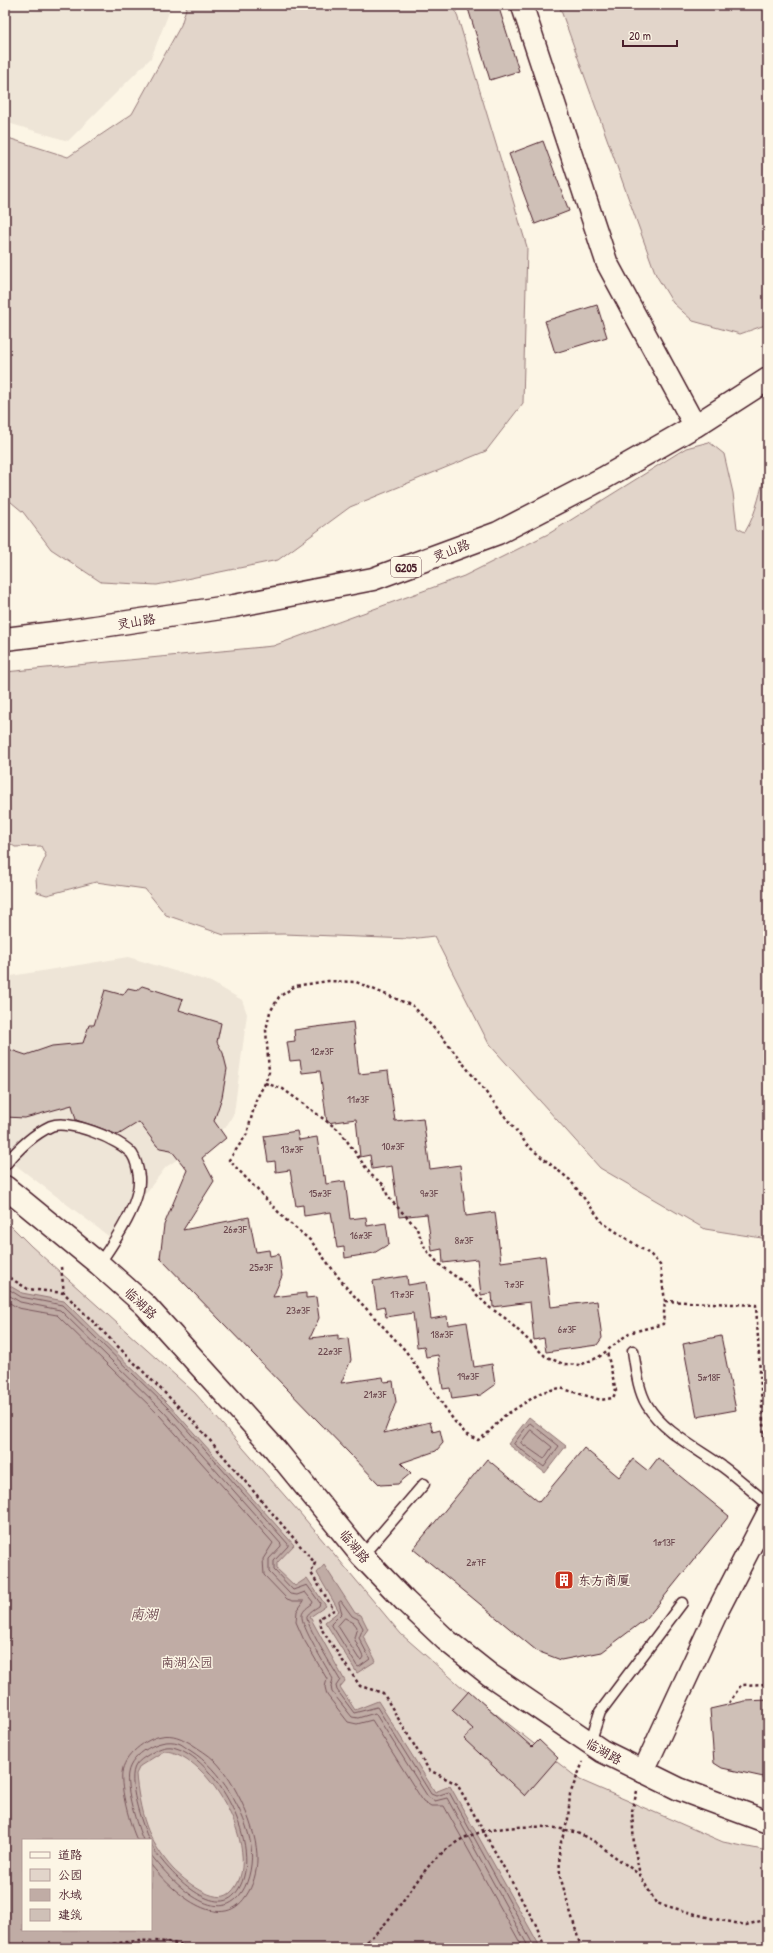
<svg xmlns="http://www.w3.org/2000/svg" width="773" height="1953" font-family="'Patrick Hand','LXGW WenKai TC',sans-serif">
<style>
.built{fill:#eee5d7}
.green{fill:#e2d5ca;stroke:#967a7a;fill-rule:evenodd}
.water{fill:#c0aca5;stroke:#917474;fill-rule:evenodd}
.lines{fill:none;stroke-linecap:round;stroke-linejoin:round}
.shore{stroke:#79575c;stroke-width:1}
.building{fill:#cfc0b7;stroke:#4a1f2b}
.lane-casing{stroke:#4a1f2b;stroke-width:13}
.street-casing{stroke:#4a1f2b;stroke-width:24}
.secondary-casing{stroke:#4a1f2b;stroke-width:25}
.highway-casing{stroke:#4a1f2b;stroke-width:25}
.path{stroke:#4a1f2b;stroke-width:2.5;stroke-dasharray:3 3;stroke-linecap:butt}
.lane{stroke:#fcf5e5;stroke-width:10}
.street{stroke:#fcf5e5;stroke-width:21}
.secondary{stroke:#fcf5e5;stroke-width:22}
.highway{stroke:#fcf5e5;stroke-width:22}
.path-bridge{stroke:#4a1f2b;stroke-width:2.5;stroke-dasharray:3 3;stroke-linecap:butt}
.labels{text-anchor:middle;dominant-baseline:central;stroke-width:3;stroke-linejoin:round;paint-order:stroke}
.number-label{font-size:11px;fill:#6b474e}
.shield{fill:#fcf5e5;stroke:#7f5f63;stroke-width:1}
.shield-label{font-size:12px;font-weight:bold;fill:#4a1f2b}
.street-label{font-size:13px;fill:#4a1f2b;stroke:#fcf5e5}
.poi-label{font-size:13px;fill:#4a1f2b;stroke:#fcf5e5;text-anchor:start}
.park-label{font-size:13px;fill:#704c53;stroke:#fcf5e5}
.water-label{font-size:14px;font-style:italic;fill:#6d4950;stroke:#fcf5e5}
</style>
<rect width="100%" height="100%" fill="#fcf5e5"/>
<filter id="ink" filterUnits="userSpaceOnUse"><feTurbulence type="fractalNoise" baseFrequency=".025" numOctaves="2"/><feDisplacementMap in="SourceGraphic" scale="8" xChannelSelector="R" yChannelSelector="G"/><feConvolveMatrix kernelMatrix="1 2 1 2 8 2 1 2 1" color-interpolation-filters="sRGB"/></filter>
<g filter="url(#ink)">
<g class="built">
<path d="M5,5H172L151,58L68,141L5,122Z"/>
<path d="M128,957L211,982L242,1000L247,1014L234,1113L226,1127L166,1167L111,1238L5,1157V977Z"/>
</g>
<g class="green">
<path d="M187,5H454L527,247L523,403L486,451L350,507L278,560L157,585L101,582L51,549L23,512L5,497V137L68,157L132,114L181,25Z"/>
<path d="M559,5H768V324L740,334L693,321L673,303L656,275Z"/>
<path d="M709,442L724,454L733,493L737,528L745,532C758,511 760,488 768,465V1239L705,1229L600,1168L489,1044L434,936L410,939L284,934L224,935L166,915L145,889L96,882L47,895L37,892L36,878L46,856L41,846L15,847L5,840V672L273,646L464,576L550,533L686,448Z"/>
<path d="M5,1220L31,1246L195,1393L299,1512L401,1634L464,1689L580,1780L723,1842L768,1851V1948H5ZM23,1840H151V1930H23Z"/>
</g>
<g class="water">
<path d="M5,1283L22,1293L64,1301L170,1406L294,1545L277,1563V1569L295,1586L307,1578L326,1606L310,1617L345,1681L340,1687L355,1710L378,1701L435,1792L450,1786L538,1943L539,1948H5ZM164,1751C210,1752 268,1860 230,1893C215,1906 184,1880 173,1869C162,1857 151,1840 146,1825C141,1811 137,1789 136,1774L140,1766ZM23,1840H151V1930H23Z"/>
<path d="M529,1417L566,1446L545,1473L508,1444Z"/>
<path d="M324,1565L355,1613L361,1615L368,1629L363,1636L376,1661L357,1673L325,1622L339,1611L317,1573Z"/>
</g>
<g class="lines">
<g class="shore">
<path d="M5,1287L21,1297L62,1305L168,1408L288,1544V1546L274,1561V1570L293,1590L307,1585L320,1603L319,1606C316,1608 309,1612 307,1616C304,1622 335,1671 340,1680L336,1686L337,1690L354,1713L377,1707L431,1794L436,1796L449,1792L535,1948"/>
<path d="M5,1293L20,1302L60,1310L164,1412L281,1544V1546L269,1559V1572L290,1594L297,1595L305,1592L313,1602L312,1604C308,1607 303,1610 302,1615C300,1625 327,1668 333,1679L331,1686L332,1692L352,1717L358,1718L375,1713L428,1797L435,1801L447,1798L529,1948"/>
<path d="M5,1300L18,1308L57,1315L160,1416L273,1543L263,1559L264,1575L287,1599L293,1601H304L297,1611L296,1622L303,1638L327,1679L325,1687L327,1695L348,1722L357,1724L372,1720L423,1801L431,1806H444L523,1948"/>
<path d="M530,1423L559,1446L544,1467L514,1444Z"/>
<path d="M531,1430L552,1447L544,1459L521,1443Z"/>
<path d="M341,1601L352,1616L358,1619L363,1628L359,1638L370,1659L359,1667L357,1666L331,1624L342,1613L339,1603Z"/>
<path d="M345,1618L354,1623L357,1627L354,1638L363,1657L361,1660L359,1659L338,1626Z"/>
<path d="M137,1840C130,1826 120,1788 122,1773C123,1756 146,1738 162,1736C173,1734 181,1738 190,1743C199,1749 208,1754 215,1761C235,1781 258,1831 257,1859C257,1872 253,1886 246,1896C220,1936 170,1889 151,1865"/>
<path d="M143,1840C137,1827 125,1787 128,1773C131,1754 160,1737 178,1743C182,1744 186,1748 191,1751C219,1768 246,1812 251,1846C253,1861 250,1880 242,1892C216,1931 168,1877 151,1855"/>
<path d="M149,1840C142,1825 126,1779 136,1765C139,1760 148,1755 153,1752C160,1748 168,1745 176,1748C219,1761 268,1855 235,1894C212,1921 160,1864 151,1844"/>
</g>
</g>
<g class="building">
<path d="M467,5H498L519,71L490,80Z"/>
<path d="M543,141L569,211L535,224L509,154Z"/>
<path d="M597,305L607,337L555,353L545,321Z"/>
<path d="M142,986L183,999L179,1010L221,1023L217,1042L223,1053L227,1069L222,1097L214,1121L226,1138L202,1158L214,1181L183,1230L249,1217L256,1252L269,1250L270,1256L279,1254L282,1276L273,1297L306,1293V1298L316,1297L319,1318L310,1338L338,1335V1340L348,1338L351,1360L341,1383L383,1377L384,1382L393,1381L396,1402L384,1433L430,1422L433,1432L440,1430L443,1443L436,1451L401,1463L411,1473L398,1484L380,1485L160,1258L164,1225L187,1170L171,1150L160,1148L157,1146L139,1122L118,1135L95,1126L76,1120L72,1105L25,1118L5,1117V1048L26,1055L52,1046L83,1043L89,1025H94L105,990L123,995L128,988L137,990Z"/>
<path d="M353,1022L359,1074L388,1071L395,1121L423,1118L430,1169L460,1165L466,1216L495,1212L501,1262L545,1256L551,1307L597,1301L602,1338L597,1345L546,1352L544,1338L534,1340L530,1302L493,1307L492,1293L481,1295L477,1259L443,1263L442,1249L432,1251L427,1214L399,1217L392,1166L372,1169L370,1155L360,1157L356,1119L327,1123L320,1071L302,1073L300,1060L290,1061L287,1042L295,1041L294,1030Z"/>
<path d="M297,1131L299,1140L317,1137L323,1176L325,1175L326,1184L345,1181L350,1219L366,1217L367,1226L386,1223L389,1244L374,1253L345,1258L344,1247L337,1248L331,1212L304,1216L303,1205L296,1206L290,1170L276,1172L275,1161L268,1162L264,1136Z"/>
<path d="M407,1276L408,1285L426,1282L431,1319L447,1316L448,1325L467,1322L474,1367L492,1364L495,1385L481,1395L452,1399L450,1388L443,1389L438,1355L426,1357L424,1346L417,1347L413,1313L386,1317L384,1306L377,1308L373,1281Z"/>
<path d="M721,1336L736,1410L697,1417L683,1344Z"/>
<path d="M584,1448L619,1477L633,1459L648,1471L658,1458L729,1516L647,1618L602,1652L561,1660L537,1651L413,1549L487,1459L539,1502Z"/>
<path d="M469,1691L532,1747L539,1740L558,1758L525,1796L464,1739L473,1729L452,1710Z"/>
<path d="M768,1700V1778L722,1768L714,1763L710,1709L745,1701Z"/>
</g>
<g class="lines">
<g class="lane-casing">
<g id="lane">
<path d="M5,1165C17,1150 34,1134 51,1126C68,1119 120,1139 132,1154C136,1160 138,1169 139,1177C141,1204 114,1242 99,1264"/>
<path d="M633,1351C636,1369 638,1390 647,1405C663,1432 698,1449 723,1467C738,1478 753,1492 768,1504"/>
<path d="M362,1556L424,1484"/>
<path d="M590,1743L600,1712L682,1603"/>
</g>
</g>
<g class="street-casing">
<g id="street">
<path d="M522,5L607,263L695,426"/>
<path d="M643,1772L718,1610L768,1513"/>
</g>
</g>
<g class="secondary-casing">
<path id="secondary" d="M5,1187L99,1264L145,1305L275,1449L362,1556L405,1601L446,1640L490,1675L602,1751L679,1789L768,1822"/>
</g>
<g class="highway-casing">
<path id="highway" d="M5,639L62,632L234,606L373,579L498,533L604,478L695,426L768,379"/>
</g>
<g class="path">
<path d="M265,1083L283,1089L340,1131L371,1175L384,1185L388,1197L416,1227L426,1250L442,1267L465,1283L489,1307L505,1318L545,1356L563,1364L580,1365L599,1357L629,1333L663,1324L665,1301L660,1265L651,1255L603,1223L570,1180L529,1147L443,1038L413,1006L356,982L328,981L295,986L279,997L270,1012L266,1030L269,1072L265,1083L256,1100L247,1134L229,1160L285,1219L311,1241L346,1287L405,1350L455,1422L467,1435L478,1440L487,1434L504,1416L542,1392L560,1388L601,1400L613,1398L616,1391L607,1352"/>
<path d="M5,1220L11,1221"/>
<path d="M61,1267L64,1293"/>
<path d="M5,1275L28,1289L64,1293L195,1423L315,1563L311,1573L334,1610L319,1618L322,1630L360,1686L383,1693L429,1770L457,1784L536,1925L545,1948"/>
<path d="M665,1301L756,1305L763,1424L768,1476"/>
<path d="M729,1703L741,1685L768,1684"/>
<path d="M637,1791L632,1811L634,1846L640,1875L656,1903L710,1918L746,1925L768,1919"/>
<path d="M595,1842L640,1875"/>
<path d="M96,1948C126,1940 160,1937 190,1948"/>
<path d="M581,1948L560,1876L559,1849L568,1819L570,1794L583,1762"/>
</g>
<use href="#lane" class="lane"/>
<use href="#street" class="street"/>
<use href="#secondary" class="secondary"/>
<use href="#highway" class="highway"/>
<path class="path-bridge" d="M357,1948C392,1926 408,1888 435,1859C442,1853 454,1843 462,1839C488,1826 543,1823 570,1831C579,1833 588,1838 595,1842"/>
</g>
</g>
<defs>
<g id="building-square" transform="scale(1)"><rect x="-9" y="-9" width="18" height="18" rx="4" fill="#c8321e" stroke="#fcf5e5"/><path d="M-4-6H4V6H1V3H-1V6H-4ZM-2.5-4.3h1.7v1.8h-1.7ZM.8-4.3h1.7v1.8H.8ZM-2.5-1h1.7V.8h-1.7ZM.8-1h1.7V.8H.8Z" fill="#fff"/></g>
</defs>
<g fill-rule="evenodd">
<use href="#building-square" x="564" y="1580"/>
</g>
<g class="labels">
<g class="number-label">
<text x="322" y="1051">12#3F</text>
<text x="358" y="1099">11#3F</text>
<text x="393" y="1146">10#3F</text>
<text x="292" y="1149">13#3F</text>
<text x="320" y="1193">15#3F</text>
<text x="429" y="1193">9#3F</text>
<text x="235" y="1229">26#3F</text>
<text x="361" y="1235">16#3F</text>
<text x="464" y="1240">8#3F</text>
<text x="261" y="1267">25#3F</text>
<text x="514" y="1284">7#3F</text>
<text x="402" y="1294">17#3F</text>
<text x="298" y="1310">23#3F</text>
<text x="567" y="1329">6#3F</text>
<text x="442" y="1334">18#3F</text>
<text x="330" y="1351">22#3F</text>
<text x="468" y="1376">19#3F</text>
<text x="709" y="1377">5#18F</text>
<text x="375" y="1394">21#3F</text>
<text x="664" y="1542">1#13F</text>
<text x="476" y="1562">2#7F</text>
</g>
<rect class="shield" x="391" y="557" width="30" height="20" rx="3"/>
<g class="shield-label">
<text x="406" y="567">G205</text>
</g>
<g class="street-label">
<text transform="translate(451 550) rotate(-21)">灵山路</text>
<text transform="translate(136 621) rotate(-9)">灵山路</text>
<text transform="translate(141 1303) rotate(44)">临湖路</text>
<text transform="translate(355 1546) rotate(50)">临湖路</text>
<text transform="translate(604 1751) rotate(30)">临湖路</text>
</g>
<g class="poi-label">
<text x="578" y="1580">东方商厦</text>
</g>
<g class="park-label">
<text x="187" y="1662">南湖公园</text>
</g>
<g class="water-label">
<text x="144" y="1613">南湖</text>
</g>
</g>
<rect width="773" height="1953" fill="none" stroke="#fcf5e5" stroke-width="20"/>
<rect x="10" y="10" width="753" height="1933" fill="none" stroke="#4a1f2b" stroke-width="1.5" filter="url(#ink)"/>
<rect x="22" y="1839" width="130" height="92" fill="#fcf5e5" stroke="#b59f9b"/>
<rect x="30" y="1852" width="20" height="6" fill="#fcf5e5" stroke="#b59f9b"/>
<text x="58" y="1859" font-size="12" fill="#4a1f2b">道路</text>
<rect x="30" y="1869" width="20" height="12" fill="#e2d5ca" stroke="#b59f9b"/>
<text x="58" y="1879" font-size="12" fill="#4a1f2b">公园</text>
<rect x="30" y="1889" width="20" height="12" fill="#c0aca5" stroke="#b59f9b"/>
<text x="58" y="1899" font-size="12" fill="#4a1f2b">水域</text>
<rect x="30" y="1909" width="20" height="12" fill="#cfc0b7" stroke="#b59f9b"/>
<text x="58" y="1919" font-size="12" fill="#4a1f2b">建筑</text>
<path d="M623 40v6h54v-6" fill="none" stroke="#4a1f2b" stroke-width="2"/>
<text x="629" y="40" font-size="12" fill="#4a1f2b" stroke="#fcf5e5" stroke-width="3" paint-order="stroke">20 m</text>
</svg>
